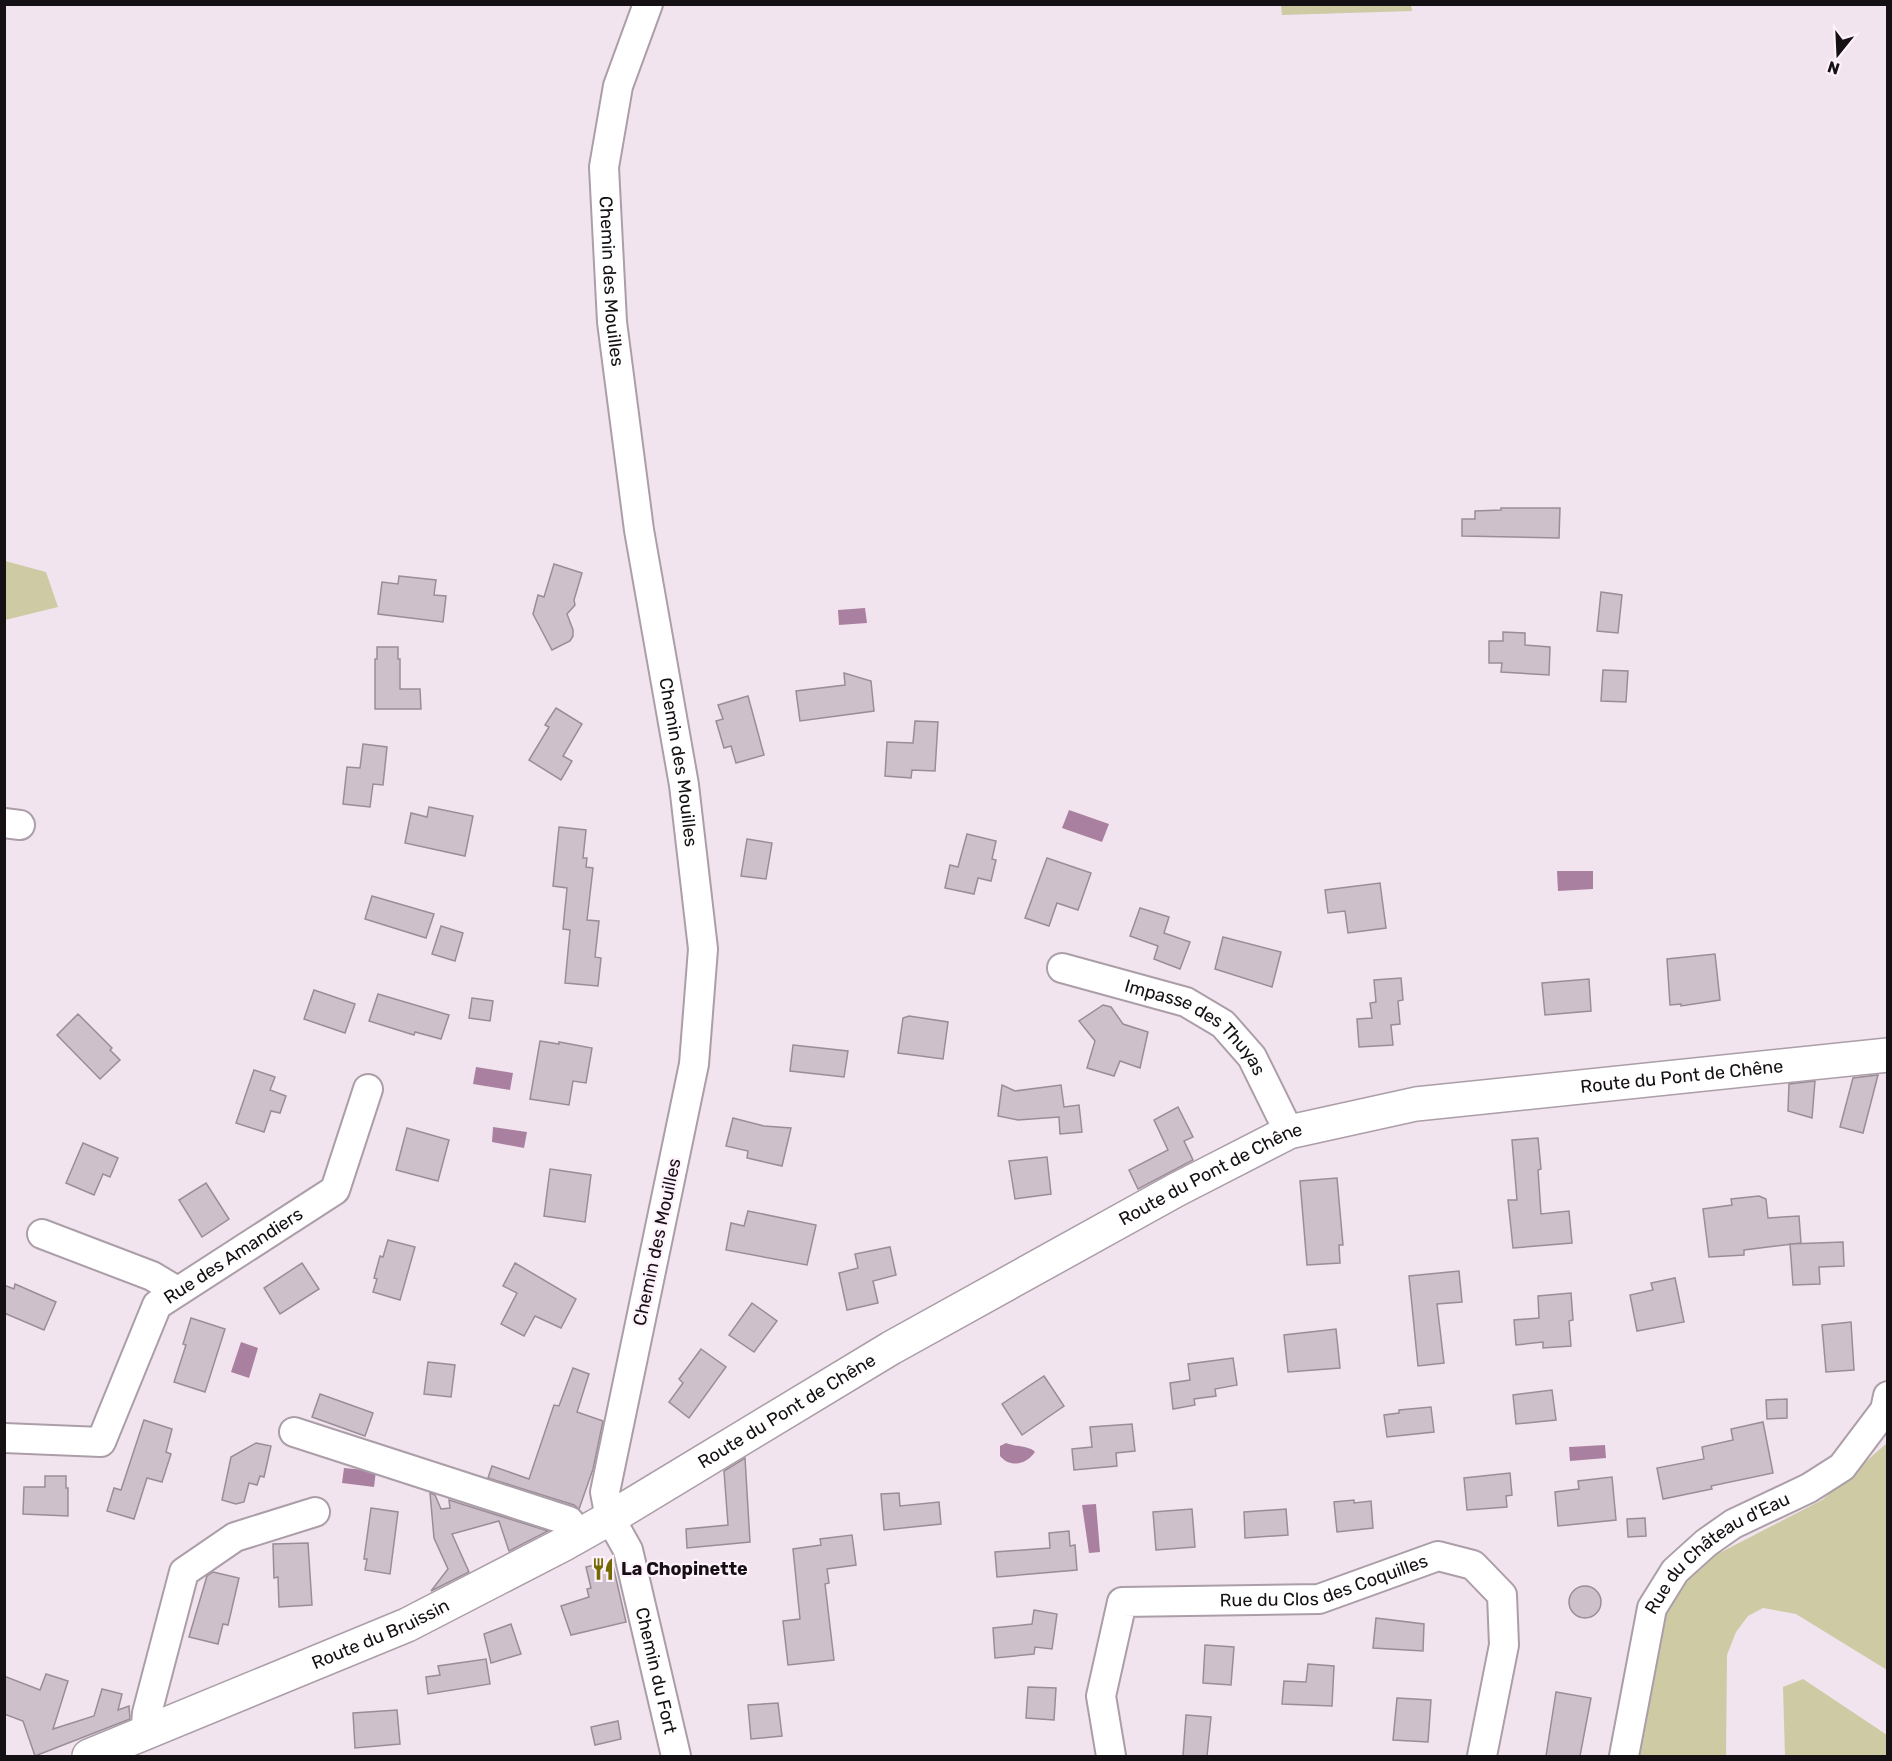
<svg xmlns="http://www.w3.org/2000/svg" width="1892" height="1761" font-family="Rubik,sans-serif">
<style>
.green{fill:#cecaa4}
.water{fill:#aa80a1}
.building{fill:#cdc0ca;stroke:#9a8d97;stroke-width:1.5}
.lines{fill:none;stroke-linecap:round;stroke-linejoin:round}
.street-casing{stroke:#ab9ea8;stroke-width:32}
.secondary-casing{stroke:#ab9ea8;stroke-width:36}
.street{stroke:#fff;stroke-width:28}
.secondary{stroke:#fff;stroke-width:33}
.labels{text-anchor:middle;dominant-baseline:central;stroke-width:4.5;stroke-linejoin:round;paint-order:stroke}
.street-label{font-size:18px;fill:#141013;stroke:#fff1fb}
.poi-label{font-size:18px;font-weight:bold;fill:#141013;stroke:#fff1fb;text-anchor:start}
</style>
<rect width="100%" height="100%" fill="#f1e4ee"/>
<g class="green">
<path d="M1281,5H1411L1412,11L1282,15Z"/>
<path d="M5,561L46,572L58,607L5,620Z"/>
<path d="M1887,1443V1670L1796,1614L1763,1608L1748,1616L1736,1632L1727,1655L1726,1756H1634L1670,1586L1704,1561L1822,1500Z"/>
<path d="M1803,1679L1887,1735V1756H1785L1783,1687Z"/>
</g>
<g class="water">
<path d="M865,608L867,623L839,625L838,610Z"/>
<path d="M1069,810L1109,824L1102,842L1062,828Z"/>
<path d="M1557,871H1593V889L1558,891Z"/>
<path d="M476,1067L513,1073L510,1090L473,1084Z"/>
<path d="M493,1127L527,1132L524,1148L492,1142Z"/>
<path d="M241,1342L258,1348L249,1378L231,1372Z"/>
<path d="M1006,1443C1016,1447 1030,1446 1035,1452C1026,1465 1010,1468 1000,1456V1446Z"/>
<path d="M1605,1445L1606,1458L1570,1461L1569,1447Z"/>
<path d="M344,1468L376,1471L374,1487L342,1483Z"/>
<path d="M1096,1504L1100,1552L1089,1553L1082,1505Z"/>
</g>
<g class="building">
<path d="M1501,508H1560L1559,538L1462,536V519H1475V511L1501,510Z"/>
<path d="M554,564L582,573L574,600L575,605L567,614L573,630V636L570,641L552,650L533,614L538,595L544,597Z"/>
<path d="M399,576L436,580L434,595L446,596L443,622L378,614L382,582L398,584Z"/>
<path d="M1601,592L1622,595L1618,633L1597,631Z"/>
<path d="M1503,632L1525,633V645L1550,647L1549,675L1501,672L1502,663H1489V641H1503Z"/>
<path d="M377,647H398V659H400V689H420L421,709H375V659H377Z"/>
<path d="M1603,670L1628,671L1626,702L1601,701Z"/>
<path d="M844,673L871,681L874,711L800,721L796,691L845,685Z"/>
<path d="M748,696L764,755L736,763L731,746L724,748L716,721L723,719L718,705Z"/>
<path d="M556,708L582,724L563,756L572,761L561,780L529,760L549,727L545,725Z"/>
<path d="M915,721L938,722L935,771L912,770L911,778L885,776L887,742L913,743Z"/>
<path d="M363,744L387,747L383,785L373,784L370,807L343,804L347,767L360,768Z"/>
<path d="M429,807L473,816L465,856L405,843L411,813L427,817Z"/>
<path d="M559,827L586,830L583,858H587L586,867L593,868L587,920L599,921L595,957L601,958L598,986L565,983L570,930L563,929L567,888L553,886Z"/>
<path d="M967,834L996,841L992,859L996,860L991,881L978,878L974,894L945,888L950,865L958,867Z"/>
<path d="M747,839L772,843L766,879L741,876Z"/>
<path d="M1047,858L1091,873L1078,910L1057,903L1049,926L1025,918Z"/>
<path d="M1380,883L1386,928L1348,933L1345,911L1328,913L1325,890Z"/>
<path d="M372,896L434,914L426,938L365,919Z"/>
<path d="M1140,908L1169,917L1164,933L1190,942L1180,969L1154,959L1158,946L1130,936Z"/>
<path d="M441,926L463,933L455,961L432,954Z"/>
<path d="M1223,937L1281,952L1272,987L1215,969Z"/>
<path d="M1715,954L1720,1000L1681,1006V1004L1670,1005L1667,959Z"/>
<path d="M1401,978L1403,1000L1398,1001L1400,1024L1391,1025L1393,1045L1359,1047L1357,1019L1372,1018L1370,1003L1376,1002L1374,980Z"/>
<path d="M1589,979L1591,1011L1545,1015L1542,983Z"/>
<path d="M314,990L355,1004L345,1033L304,1019Z"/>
<path d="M378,994L449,1015L441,1039L415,1032L414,1035L369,1021Z"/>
<path d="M472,998L493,1001L490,1021L469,1018Z"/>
<path d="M1103,1005L1111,1007L1123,1024L1148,1032L1140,1068L1120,1061L1114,1076L1087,1068L1095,1041L1079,1021Z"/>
<path d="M78,1014L112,1048L110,1050L120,1060L100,1079L57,1035Z"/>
<path d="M909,1016L948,1022L943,1059L898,1053L903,1018Z"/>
<path d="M540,1041L559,1044V1042L592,1048L586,1083L573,1081L569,1105L530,1099Z"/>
<path d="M793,1045L848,1051L844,1077L790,1071Z"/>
<path d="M254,1070L275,1077L270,1090L286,1096L280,1113L271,1111L264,1132L236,1123Z"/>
<path d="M1878,1075L1863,1133L1840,1127L1853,1078Z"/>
<path d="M1815,1081L1812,1118L1788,1111L1789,1084Z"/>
<path d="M1002,1085L1015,1091L1061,1085L1064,1107L1079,1105L1082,1132L1060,1134L1059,1117L1018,1120L998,1116Z"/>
<path d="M1178,1107L1193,1137L1184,1141L1193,1160L1138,1189L1129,1170L1168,1150L1154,1120Z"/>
<path d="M733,1118L764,1126L791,1128L782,1166L747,1158L748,1151L726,1146Z"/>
<path d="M407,1128L449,1140L438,1181L396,1170Z"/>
<path d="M1538,1138L1541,1169L1538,1170L1541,1214L1569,1211L1572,1243L1513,1248L1508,1200H1517L1512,1140Z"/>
<path d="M83,1143L118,1158L110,1177L103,1174L94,1195L66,1183Z"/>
<path d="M1047,1157L1051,1194L1015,1199L1009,1161Z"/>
<path d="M550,1169L591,1175L585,1222L544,1216Z"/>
<path d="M1337,1178L1343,1245H1339L1340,1263L1307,1265L1300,1181Z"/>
<path d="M206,1183L229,1219L202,1237L179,1200Z"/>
<path d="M1759,1196L1766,1199L1768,1218L1799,1216L1801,1243L1744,1250V1255L1709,1257L1703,1209L1732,1205L1731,1199Z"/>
<path d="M748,1211L816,1225L807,1265L726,1250L731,1223L744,1226Z"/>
<path d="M388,1240L415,1247L400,1300L373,1292L377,1279L374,1278L380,1256L383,1257Z"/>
<path d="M1843,1242L1844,1266L1819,1267L1820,1284L1793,1285L1790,1244Z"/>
<path d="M890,1247L896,1275L873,1281L878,1303L847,1310L839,1273L858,1268L855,1254Z"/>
<path d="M302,1263L319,1289L280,1314L264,1288Z"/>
<path d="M515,1263L576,1299L561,1328L535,1316L524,1336L501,1324L517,1293L503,1286Z"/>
<path d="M1459,1271L1462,1302L1437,1304L1444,1363L1418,1366L1409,1276Z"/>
<path d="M1675,1278L1684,1322L1637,1331L1630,1295L1653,1290L1651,1283Z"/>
<path d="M15,1284L56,1302L44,1330L4,1313V1285L14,1289Z"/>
<path d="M1571,1293L1573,1320L1569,1321L1571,1346L1543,1348V1342L1516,1345L1514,1320L1539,1318L1538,1296Z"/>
<path d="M752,1303L777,1321L754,1352L729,1335Z"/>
<path d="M191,1318L225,1329L205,1392L174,1382L186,1345L183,1344Z"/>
<path d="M1851,1322L1854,1370L1826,1372L1822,1325Z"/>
<path d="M1336,1329L1340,1368L1288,1372L1284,1335Z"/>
<path d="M701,1349L726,1367L689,1418L669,1402L683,1383L679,1379Z"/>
<path d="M1233,1358L1237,1385L1215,1389L1216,1396L1194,1399L1195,1405L1173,1409L1170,1383L1190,1380L1188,1364Z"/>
<path d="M428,1362L455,1365L451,1397L424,1394Z"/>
<path d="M573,1368L589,1374L577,1412L603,1421L593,1469L579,1509L574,1505L488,1478L492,1466L529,1479L554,1405L559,1406Z"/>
<path d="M1044,1376L1064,1406L1022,1435L1002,1404Z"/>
<path d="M1552,1390L1556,1420L1516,1424L1513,1395Z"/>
<path d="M320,1394L373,1413L365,1436L312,1417Z"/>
<path d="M1787,1399V1418L1767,1419L1766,1400Z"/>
<path d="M1431,1407L1434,1432L1387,1437L1384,1415L1399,1413V1410Z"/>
<path d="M144,1420L172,1429L166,1452L171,1454L162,1482L147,1478L134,1519L107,1511L114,1488L121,1490Z"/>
<path d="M1763,1422L1773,1473L1711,1486L1712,1489L1663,1499L1657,1468L1704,1459L1702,1447L1733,1440L1731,1429Z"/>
<path d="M1132,1424L1135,1451L1116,1453L1117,1466L1074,1470L1072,1449L1092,1447L1090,1427Z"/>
<path d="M256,1443L271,1446L264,1477L260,1476L257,1485L249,1483L244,1502L236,1504L222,1500L231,1457Z"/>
<path d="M745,1458L750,1542L687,1548L686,1529L728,1525L724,1471Z"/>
<path d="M1510,1473L1512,1495L1506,1496L1507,1507L1467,1510L1464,1478Z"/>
<path d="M45,1476H66V1488H68V1516L23,1514L24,1487H45Z"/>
<path d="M1612,1477L1616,1520L1558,1526L1555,1492L1579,1489L1578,1481Z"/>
<path d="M430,1493L435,1495L441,1509L450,1508L449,1500L548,1531L509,1551L499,1521L452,1534L469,1572L431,1591L448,1569L434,1538Z"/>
<path d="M899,1493L900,1506L939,1502L941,1524L884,1530L881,1494Z"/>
<path d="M1354,1500V1503L1371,1501L1373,1528L1337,1532L1334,1502Z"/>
<path d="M371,1508L398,1512L390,1574L365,1570L367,1559H364Z"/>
<path d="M1192,1509L1195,1547L1156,1550L1153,1512Z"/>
<path d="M1286,1509L1288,1535L1245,1538L1244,1512Z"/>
<path d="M1645,1518L1646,1536L1628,1537L1627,1519Z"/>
<path d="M1069,1531L1070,1546L1075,1545L1077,1570L997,1577L995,1552L1050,1548L1049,1533Z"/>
<path d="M852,1535L856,1565L827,1569L829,1583L825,1584L834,1660L788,1665L783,1621L800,1619L793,1549L821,1545L820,1539Z"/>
<path d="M308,1543L312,1605L279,1607L278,1577L274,1578L273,1544Z"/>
<path d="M612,1561L626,1622L571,1635L561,1606L589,1597L587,1589L591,1588L586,1567Z"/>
<path d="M213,1572L239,1578L228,1625L223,1624L218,1644L189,1637L207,1576Z"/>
<circle cx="1585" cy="1602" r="16"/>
<path d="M1034,1610L1057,1614L1052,1649L1035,1647L1034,1654L995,1658L993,1628L1032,1624Z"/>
<path d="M1376,1618L1424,1624L1423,1651L1373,1648Z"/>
<path d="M511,1624L521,1654L491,1663L484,1634Z"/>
<path d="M1205,1645L1234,1647L1231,1685L1203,1683Z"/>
<path d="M486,1659L490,1684L428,1694L426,1677L440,1675L438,1666Z"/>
<path d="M1308,1664L1334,1666L1332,1706L1282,1704L1284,1681L1306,1682Z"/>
<path d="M46,1674L68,1681L53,1729L94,1716L102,1689L122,1694L118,1710L129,1706L130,1719L35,1756L23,1721L4,1714V1676L40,1690Z"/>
<path d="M1028,1687L1056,1688L1054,1720L1026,1718Z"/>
<path d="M1556,1692L1591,1698L1580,1756H1546Z"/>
<path d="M1397,1698L1431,1700L1428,1742L1393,1740Z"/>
<path d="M778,1703L782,1736L751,1739L748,1705Z"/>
<path d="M397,1710L400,1744L355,1748L353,1713Z"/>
<path d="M1186,1715L1211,1717L1207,1756H1183Z"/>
<path d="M618,1721L621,1739L595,1745L591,1727Z"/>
</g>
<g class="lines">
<g class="street-casing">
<g id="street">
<path id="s1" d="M648,4L618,86L604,167L612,322L639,530L684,785L703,949L694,1064L605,1492L610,1518L628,1550L676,1756"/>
<path d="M4,823L20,825"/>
<path id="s2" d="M1062,968L1186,1002L1223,1024L1252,1057L1289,1132"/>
<path d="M42,1234L152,1276L177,1291"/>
<path d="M294,1432L569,1521L579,1536"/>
<path id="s3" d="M4,1438L101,1442L157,1305L335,1190L368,1089"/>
<path d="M145,1735L147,1713L184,1572L235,1537L315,1512"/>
<path id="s4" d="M1111,1756L1101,1696L1122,1602L1319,1599L1438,1556L1473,1565L1502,1595L1504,1645L1482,1756"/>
<path id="s5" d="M1624,1756L1652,1608L1675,1571L1706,1543L1733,1524L1809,1488L1842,1467L1885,1410L1888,1396"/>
</g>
</g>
<g class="secondary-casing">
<g id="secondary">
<path id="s6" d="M89,1756L407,1625L562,1545L610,1518L891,1348L1176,1190L1289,1132L1416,1104L1888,1055"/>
</g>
</g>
<use href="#street" class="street"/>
<use href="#secondary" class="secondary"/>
</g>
<defs>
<g id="restaurant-bare" transform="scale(1.8)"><path d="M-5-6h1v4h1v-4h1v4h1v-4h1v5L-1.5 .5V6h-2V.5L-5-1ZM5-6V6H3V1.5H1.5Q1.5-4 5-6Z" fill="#746900" stroke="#fff1fb" stroke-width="2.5" paint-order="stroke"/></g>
</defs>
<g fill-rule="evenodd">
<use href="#restaurant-bare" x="603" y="1569"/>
</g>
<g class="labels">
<g class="street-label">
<text stroke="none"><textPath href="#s1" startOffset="284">Chemin des Mouilles</textPath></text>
<text stroke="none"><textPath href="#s1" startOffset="770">Chemin des Mouilles</textPath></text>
<text stroke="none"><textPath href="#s2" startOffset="150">Impasse des Thuyas</textPath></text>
<text stroke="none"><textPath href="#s6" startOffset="1752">Route du Pont de Chêne</textPath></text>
<text stroke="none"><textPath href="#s6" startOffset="1266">Route du Pont de Chêne</textPath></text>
<text transform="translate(657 1242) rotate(-78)">Chemin des Mouilles</text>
<text stroke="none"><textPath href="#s3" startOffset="336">Rue des Amandiers</textPath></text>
<text stroke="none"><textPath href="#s6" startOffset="780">Route du Pont de Chêne</textPath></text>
<text stroke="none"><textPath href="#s5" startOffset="238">Rue du Château d'Eau</textPath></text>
<text stroke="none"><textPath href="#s4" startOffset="362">Rue du Clos des Coquilles</textPath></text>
<text stroke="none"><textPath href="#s6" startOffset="316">Route du Bruissin</textPath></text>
<text stroke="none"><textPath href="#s1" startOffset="1698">Chemin du Fort</textPath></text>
</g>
<g class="poi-label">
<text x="621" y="1569">La Chopinette</text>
</g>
</g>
<rect width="1892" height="1761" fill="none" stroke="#141013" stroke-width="12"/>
<g transform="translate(1838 54) rotate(198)" stroke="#fff1fb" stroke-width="4.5" paint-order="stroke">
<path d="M0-4.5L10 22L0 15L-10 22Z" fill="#141013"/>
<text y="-9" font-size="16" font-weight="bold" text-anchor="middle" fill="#141013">N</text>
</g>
</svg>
